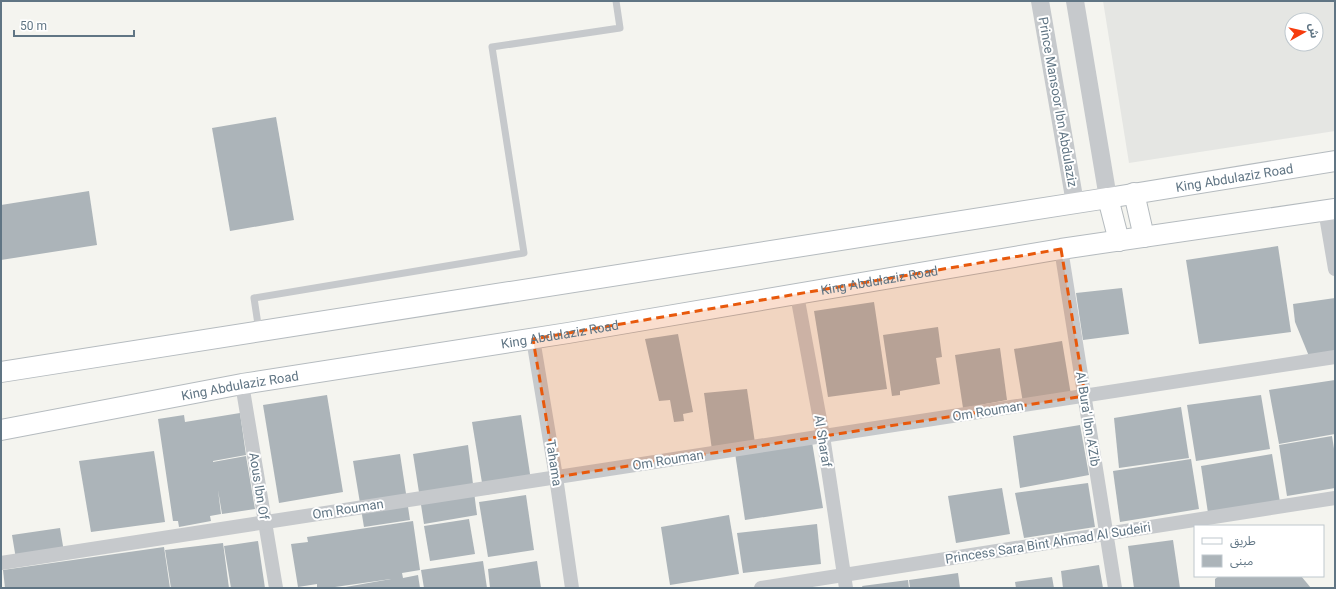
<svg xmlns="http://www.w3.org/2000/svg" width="1336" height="589" font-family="Roboto,'Noto Sans Arabic',sans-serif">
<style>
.built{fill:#e5e6e3;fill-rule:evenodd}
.building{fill:#acb4b9}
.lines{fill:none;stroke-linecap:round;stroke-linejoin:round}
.secondary-casing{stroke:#b5bbbf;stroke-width:22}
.service{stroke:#c6c9cc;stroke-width:7}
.minor{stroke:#c6c9cc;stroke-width:14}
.tertiary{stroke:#c6c9cc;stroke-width:18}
.secondary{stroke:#fff;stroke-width:20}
.marked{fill:#e8590c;fill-opacity:0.2;stroke:#e8590c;stroke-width:3;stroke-dasharray:8 5;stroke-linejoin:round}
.labels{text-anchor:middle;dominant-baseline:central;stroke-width:4;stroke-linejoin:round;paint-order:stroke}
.street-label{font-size:13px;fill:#607584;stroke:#fff}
</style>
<rect width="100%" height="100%" fill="#f4f4ef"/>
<path class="built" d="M1103,1H1335V131L1129,163ZM1292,20H1316V44H1292Z"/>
<g class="building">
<path d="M276,117L294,220L230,231L212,128Z"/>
<path d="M89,191L97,245L1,260V205Z"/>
<path d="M1278,246L1291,332L1199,344L1186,260Z"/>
<path d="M1122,288L1129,334L1083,340L1076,293Z"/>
<path d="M1335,298V363L1313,366L1295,322L1293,304Z"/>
<path d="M874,302L887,389L828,397L814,311Z"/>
<path d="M938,327L942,357L936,358L940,384L900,391V395L892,396L883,335Z"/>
<path d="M678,334L693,412L683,414L684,421L674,422L670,400L659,401L645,339Z"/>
<path d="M1062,341L1071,395L1023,403L1014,349Z"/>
<path d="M1000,348L1007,400L963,408L955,355Z"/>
<path d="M1335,380V434L1279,444L1269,390Z"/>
<path d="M747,389L755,443L712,450L704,393Z"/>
<path d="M327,395L343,492L279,503L263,405Z"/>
<path d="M1261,395L1270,449L1196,461L1187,405Z"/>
<path d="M1181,407L1189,458L1119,468L1114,418Z"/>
<path d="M240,413L246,455L213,461V462L246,456L255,509L222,514L218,490L221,514L210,516L211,521L179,527L178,521H173L158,419L184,415L185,422Z"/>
<path d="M521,415L532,487L484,495L472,422Z"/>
<path d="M1080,425L1089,475L1020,488L1013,436Z"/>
<path d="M1332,436L1335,455V488L1287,496L1279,445Z"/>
<path d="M812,442L823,508L745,520L735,453Z"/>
<path d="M468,445L477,515L424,524L413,454Z"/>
<path d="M154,451L165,522L91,532L79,461Z"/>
<path d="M400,454L410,520L364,527L353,461Z"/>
<path d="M1272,454L1280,502L1208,513L1201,466Z"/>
<path d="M1191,459L1199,509L1120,522L1113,471Z"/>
<path d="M1088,483L1095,527L1024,538L1015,493Z"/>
<path d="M1002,488L1010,534L956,543L948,496Z"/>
<path d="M526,495L534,550L488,557L479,502Z"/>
<path d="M729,515L739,574L670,585L661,527Z"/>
<path d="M469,519L475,554L430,561L424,526Z"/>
<path d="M413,521L420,570L402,573L403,578L418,575L420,588H340L391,579L328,588H317V584L298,587L291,544L308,542L307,537Z"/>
<path d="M817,524L821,564L743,573L737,533Z"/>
<path d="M60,528L64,552L16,559L12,535Z"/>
<path d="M1173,540L1180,588H1134L1128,546Z"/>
<path d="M258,541L265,588H231L224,546Z"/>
<path d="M223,543L229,588H171L165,550Z"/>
<path d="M164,547L170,588H5L3,570Z"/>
<path d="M483,561L487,588H424L421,570Z"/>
<path d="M537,561L541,588H490L488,569Z"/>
<path d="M1099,565L1103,588H1063L1061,571Z"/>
<path d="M958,573L960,588H910L909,580Z"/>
<path d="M1219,576H1301L1311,588H1215V579Z"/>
<path d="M1052,577L1054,588H1016L1015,582Z"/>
<path d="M908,580L909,588H863L862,586Z"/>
</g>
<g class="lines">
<g class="secondary-casing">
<g id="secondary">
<path d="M1134,193L1144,237"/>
<path id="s1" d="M1108,198L1335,161"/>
<path d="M1,372L1108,198L1119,241"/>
<path id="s2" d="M1,430L242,384L568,333L1061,249L1335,209"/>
</g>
</g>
<path class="service" d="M259,331L254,298L524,253L492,47L620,28L616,1"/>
<g class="minor">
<path d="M1325,210L1335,269"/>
<path d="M1061,249L1115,588"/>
<path d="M797,295L823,436L846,588"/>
<path d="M533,339L556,477L572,588"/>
<path d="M242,384L276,588"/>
<path d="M1,563L1335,357"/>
<path d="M761,588L1335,498"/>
</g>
<g class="tertiary">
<path d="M1040,1L1075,203"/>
<path d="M1075,1L1108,198"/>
</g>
<use href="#secondary" class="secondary"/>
</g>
<path class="marked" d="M1061,249L1085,396L556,477L533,339Z"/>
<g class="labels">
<g class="street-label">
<text transform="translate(1058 102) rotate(80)">Prince Mansoor Ibn Abdulaziz</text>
<text stroke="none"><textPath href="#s1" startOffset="128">King Abdulaziz Road</textPath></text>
<text stroke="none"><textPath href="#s2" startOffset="891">King Abdulaziz Road</textPath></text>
<text stroke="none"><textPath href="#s2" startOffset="567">King Abdulaziz Road</textPath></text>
<text stroke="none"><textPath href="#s2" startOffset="243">King Abdulaziz Road</textPath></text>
<text transform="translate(988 411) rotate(-9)">Om Rouman</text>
<text transform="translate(1088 419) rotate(81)">Al Bura' Ibn A'Zib</text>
<text transform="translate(823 441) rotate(81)">Al Sharaf</text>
<text transform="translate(668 460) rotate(-9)">Om Rouman</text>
<text transform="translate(554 463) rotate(81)">Tahama</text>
<text transform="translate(259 486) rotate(81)">Aous Ibn Of</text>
<text transform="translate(348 509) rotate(-9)">Om Rouman</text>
<text transform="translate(1048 543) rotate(-9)">Princess Sara Bint Ahmad Al Sudeiri</text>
</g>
</g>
<rect width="1336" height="589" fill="none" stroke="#607584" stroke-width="4"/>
<rect x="1194" y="525" width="130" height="52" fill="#ffffff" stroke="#bfc8ce"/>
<rect x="1202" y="538" width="20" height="6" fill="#ffffff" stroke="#bfc8ce"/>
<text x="1230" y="545" font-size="12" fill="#607584">طريق</text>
<rect x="1202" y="555" width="20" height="12" fill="#acb4b9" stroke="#bfc8ce"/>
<text x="1230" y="565" font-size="12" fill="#607584">مبنى</text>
<g transform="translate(1304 32) rotate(82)"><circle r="19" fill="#ffffff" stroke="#bfc8ce"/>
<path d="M0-3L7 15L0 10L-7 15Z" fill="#f63c0e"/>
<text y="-6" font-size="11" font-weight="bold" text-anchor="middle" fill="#607584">ش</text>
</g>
<path d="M14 30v6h120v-6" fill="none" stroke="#607584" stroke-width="2"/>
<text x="20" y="30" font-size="12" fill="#607584" stroke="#ffffff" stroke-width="3" paint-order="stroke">50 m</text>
</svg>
